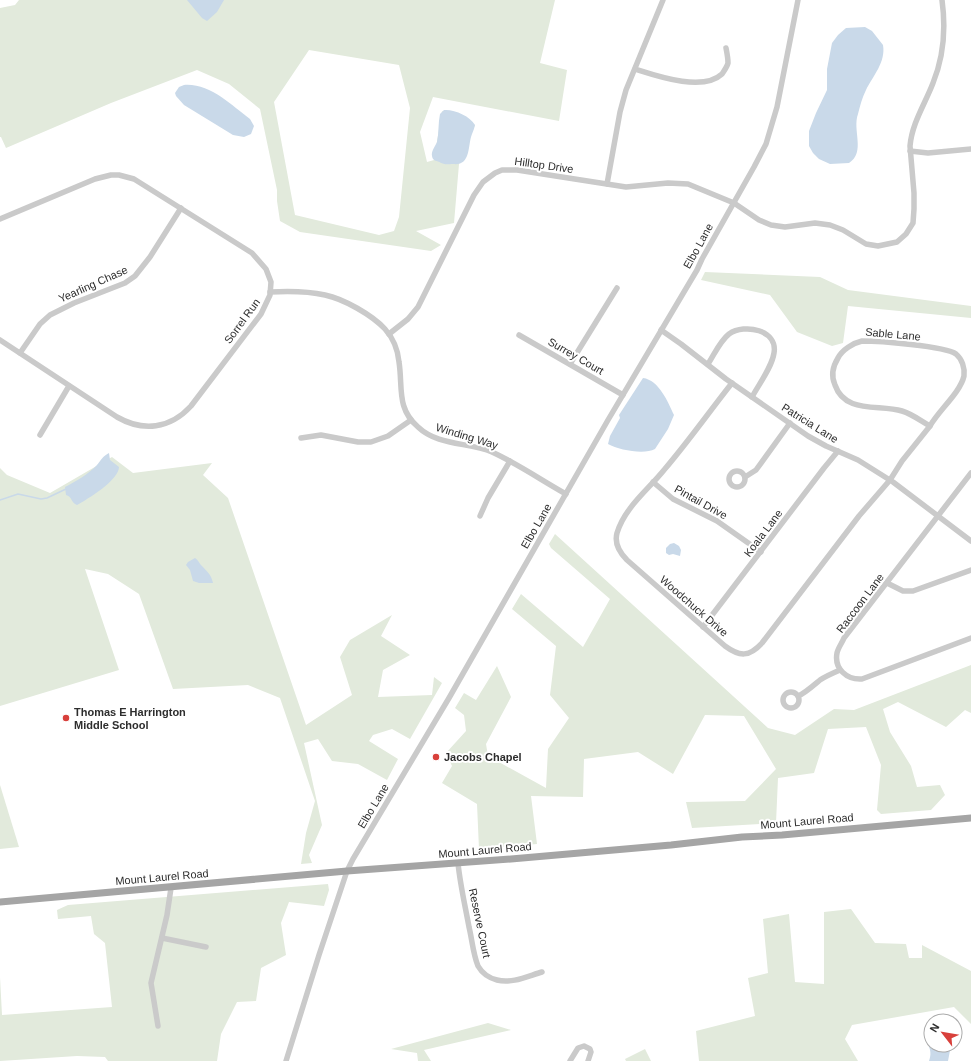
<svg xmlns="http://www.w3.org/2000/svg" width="971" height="1061" font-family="Arial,sans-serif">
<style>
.green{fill:#e2eadc;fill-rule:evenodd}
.water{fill:#c9d9e9}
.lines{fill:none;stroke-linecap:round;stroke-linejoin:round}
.stream{stroke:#c9d9e9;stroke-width:1.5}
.minor{stroke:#cacaca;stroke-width:5.5}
.major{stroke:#a5a5a5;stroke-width:7}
.poi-dot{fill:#d8403b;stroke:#fff;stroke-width:1.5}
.labels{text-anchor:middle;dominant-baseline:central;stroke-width:4;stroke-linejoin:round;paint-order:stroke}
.street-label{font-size:11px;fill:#2d2d2d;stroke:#fff}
.poi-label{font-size:11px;font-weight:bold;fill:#2d2d2d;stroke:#fff;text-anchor:start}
</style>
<rect width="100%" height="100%" fill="#fff"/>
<g class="green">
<path d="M19,0H555L540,63L567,70L559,121L433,97L420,132L427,162L434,160L442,111L475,125L459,164L454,223L416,231L441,245L431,251L300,232L280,221L277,201V190L260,109L229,84L197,70L111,103L6,148L1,137H0V8L15,5ZM309,50L399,65L410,108L399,217L394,231L379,235L295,215L274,102Z"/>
<path d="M705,272L820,277L848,290L971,306V318L848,306L843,343L832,346L797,332L770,295L701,280Z"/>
<path d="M112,457L133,473L212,463L203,475L228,498L306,725L352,695L340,657L350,640L392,615L381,636L410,655L383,670L378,697L432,695L434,677L442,683L410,739L392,729L373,735L369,741L398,759L387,780L358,764L332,761L318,739L304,743L322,825L309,855L312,863L301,864L306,833L315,801L280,698L248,685L173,689L139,594L108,574L85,569L119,670L0,706V468L7,475L50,493Z"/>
<path d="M555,534L768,728L795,735L834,709L854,710L971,665V713L965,710L946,727L898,702L883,709L890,732L911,766L917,787L940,785L945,795L931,810L881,814L877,810L881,765L866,727L828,729L814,773L778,778L776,823L692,828L686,802L745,801L776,769L744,716L705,715L673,774L638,752L584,759L583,797L531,796L537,844L479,849L477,804L442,783L452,766L446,753L466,731L464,715L455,708L464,693L476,700L497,666L511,697L486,744L488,756L546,788L548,749L569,718L550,695L556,646L512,609L521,594L583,647L610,599L551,548L549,544Z"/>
<path d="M0,785L19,847L0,849Z"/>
<path d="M328,884L329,890L324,906L289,902L281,923L286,955L261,968L256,1001L237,1002L221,1034L217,1061H108L105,1057L77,1056L0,1061V977L2,1015L112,1007L105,943L94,934L91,916L58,919L57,910L68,905Z"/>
<path d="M851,909L875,943L906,944L909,958H922V945L971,971V1024L954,1007L852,1025L845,1039L858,1061H699L696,1031L755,1016L748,978L768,973L763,919L789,914L795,982L824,984V912Z"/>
<path d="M488,1023L511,1030L424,1050L431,1061H418L417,1053L391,1049Z"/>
<path d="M645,1049L651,1061H626L625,1059Z"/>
</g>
<g class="water">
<path d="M187,0H224L217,12L207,21L202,18Z"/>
<path d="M865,27L872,31L883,45C886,62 873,76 866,90C862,98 860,106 858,114C852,130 866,152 849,163L830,164L819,159L813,153L809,146V131L816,113L827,90V69L832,43L838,35L846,28Z"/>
<path d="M184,85C210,83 231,105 250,119L254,126L251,134L244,137L233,135L184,105L176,96L175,93L179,87Z"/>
<path d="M444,110C454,109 470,116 475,125C474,130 472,133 471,137C468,148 470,166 453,164C448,164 446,165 441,163C437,160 433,162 432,156C431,151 435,147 437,142C439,133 438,123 440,114Z"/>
<path d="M643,378C659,380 668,402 674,415L668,429L655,449C644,455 619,450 608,444L610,436L620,418L619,415Z"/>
<path d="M109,453L110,460L119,467C119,480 88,499 77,505C71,503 72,496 66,495L65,487C75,482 90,473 97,465C101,460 103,456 109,453Z"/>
<path d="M674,543L679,546L681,550L680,556L673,554L669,555L666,553V548L670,544Z"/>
<path d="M195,558C199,561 199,563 202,566C208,573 211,574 213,583H199L193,581L190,570L186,565L188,562Z"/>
<path d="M931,1033V1045H951L948,1061H929C934,1048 925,1045 927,1035Z"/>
</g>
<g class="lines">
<path class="stream" d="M0,500L18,494L41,499L47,498L66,489"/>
<g class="minor">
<path d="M635,69C657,76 703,92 722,74C724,71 727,67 728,63C728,58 727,53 726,48"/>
<path d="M910,151L928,153L971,149"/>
<path d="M607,184L620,112L626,90L663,0"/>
<path d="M0,219L95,179L111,175H119L134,179L252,253L266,269L271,282L270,295L261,314L191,406C170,429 143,432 117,417L0,340"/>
<path d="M270,292C288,291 307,291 325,295C344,299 372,315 385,329C393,338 398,351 399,362C403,387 396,408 418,427C438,446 468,442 492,452C518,464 541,480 566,494"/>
<path d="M661,330L681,344L726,379L808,436L826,446L858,460L893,482L971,541"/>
<path d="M389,334L408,319L418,307L474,195L483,182L495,173L502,170H517L626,187L668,183L688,184L734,203L759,220L771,225L785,227L815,223L830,225L843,230L866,244L878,246L897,242L906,234L913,223L914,209V193L910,146C912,123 925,104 933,83C944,56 946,29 942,0"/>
<path d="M519,335L623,395"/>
<path d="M862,341C878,341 945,346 956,354C962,359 965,368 964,376C960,393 939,410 930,426C921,421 912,414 902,411C879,404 845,414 835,385C831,376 833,366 838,358C842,350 853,343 862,341Z"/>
<path d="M20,353L40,324L50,315L74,303L125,283L135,276L150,257L181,208"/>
<path d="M570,364L617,288"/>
<path d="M708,364C714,355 720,341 729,334C745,323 778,330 774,353C772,367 759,384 752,397"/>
<path d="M732,383C709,412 688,442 664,470C648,490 625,507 617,533C614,544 620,553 627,560L725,646C740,657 749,657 762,643L859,516L890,480L902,461L930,426"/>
<path d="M40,435L69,386"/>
<path d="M301,438L321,435L358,442H371L388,436L411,420"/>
<circle cx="737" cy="479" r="8"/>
<path d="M971,473L844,638C842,643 838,648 837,653C834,669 847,680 862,679L971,638"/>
<path d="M745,477L756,470L790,423"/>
<path d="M653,482L673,499L717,521L761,552"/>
<path d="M480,516L488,498L510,461"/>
<path d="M887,583L903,591H913L971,570"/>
<path d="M703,627L824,468L838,451"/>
<circle cx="791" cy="700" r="8"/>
<path d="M798,696C804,694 814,685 820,680C826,676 833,673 840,670"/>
<path d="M458,863C460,884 465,905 469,927C472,939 473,954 478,966C482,973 489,978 497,980C512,984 528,976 542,972"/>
<path d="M162,938L206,947"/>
<path d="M158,1026L151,983L167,915L171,888"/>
<path d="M286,1061L319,955L347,871L353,859L449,698L608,420L697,270L702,259L754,167L766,144L777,107L798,0"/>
<path d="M570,1061L578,1048L584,1046L590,1049L591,1052L588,1061"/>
</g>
<path class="major" d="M0,902L347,871L511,859L671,845L742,837L782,835L971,818"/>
</g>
<g class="poi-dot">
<circle cx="66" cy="718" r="4"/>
<circle cx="436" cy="757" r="4"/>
</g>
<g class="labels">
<g class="street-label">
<text transform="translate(544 165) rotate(8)">Hilltop Drive</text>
<text transform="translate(698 246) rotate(-61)">Elbo Lane</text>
<text transform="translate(93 284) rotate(-24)">Yearling Chase</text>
<text transform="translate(242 321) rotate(-54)">Sorrel Run</text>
<text transform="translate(893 334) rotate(5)">Sable Lane</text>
<text transform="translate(576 356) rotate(30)">Surrey Court</text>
<text transform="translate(810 423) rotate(32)">Patricia Lane</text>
<text transform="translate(467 436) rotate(17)">Winding Way</text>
<text transform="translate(701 502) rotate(29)">Pintail Drive</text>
<text transform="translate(536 526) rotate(-60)">Elbo Lane</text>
<text transform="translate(763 533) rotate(-53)">Koala Lane</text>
<text transform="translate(860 603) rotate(-53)">Raccoon Lane</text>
<text transform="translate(694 606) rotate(41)">Woodchuck Drive</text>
<text transform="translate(373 806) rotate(-59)">Elbo Lane</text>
<text transform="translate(807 821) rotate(-5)">Mount Laurel Road</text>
<text transform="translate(485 850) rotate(-5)">Mount Laurel Road</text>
<text transform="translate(162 877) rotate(-5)">Mount Laurel Road</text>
<text transform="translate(480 923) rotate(78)">Reserve Court</text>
</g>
<g class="poi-label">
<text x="74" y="712">Thomas E Harrington<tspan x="74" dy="13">Middle School</tspan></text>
<text x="444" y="757">Jacobs Chapel</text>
</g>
</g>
<g transform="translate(943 1033) rotate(301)"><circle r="19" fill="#ffffff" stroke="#ababab"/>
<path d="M0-3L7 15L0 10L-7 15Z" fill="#d8403b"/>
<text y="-6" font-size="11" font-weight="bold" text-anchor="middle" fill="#2d2d2d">N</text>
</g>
</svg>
